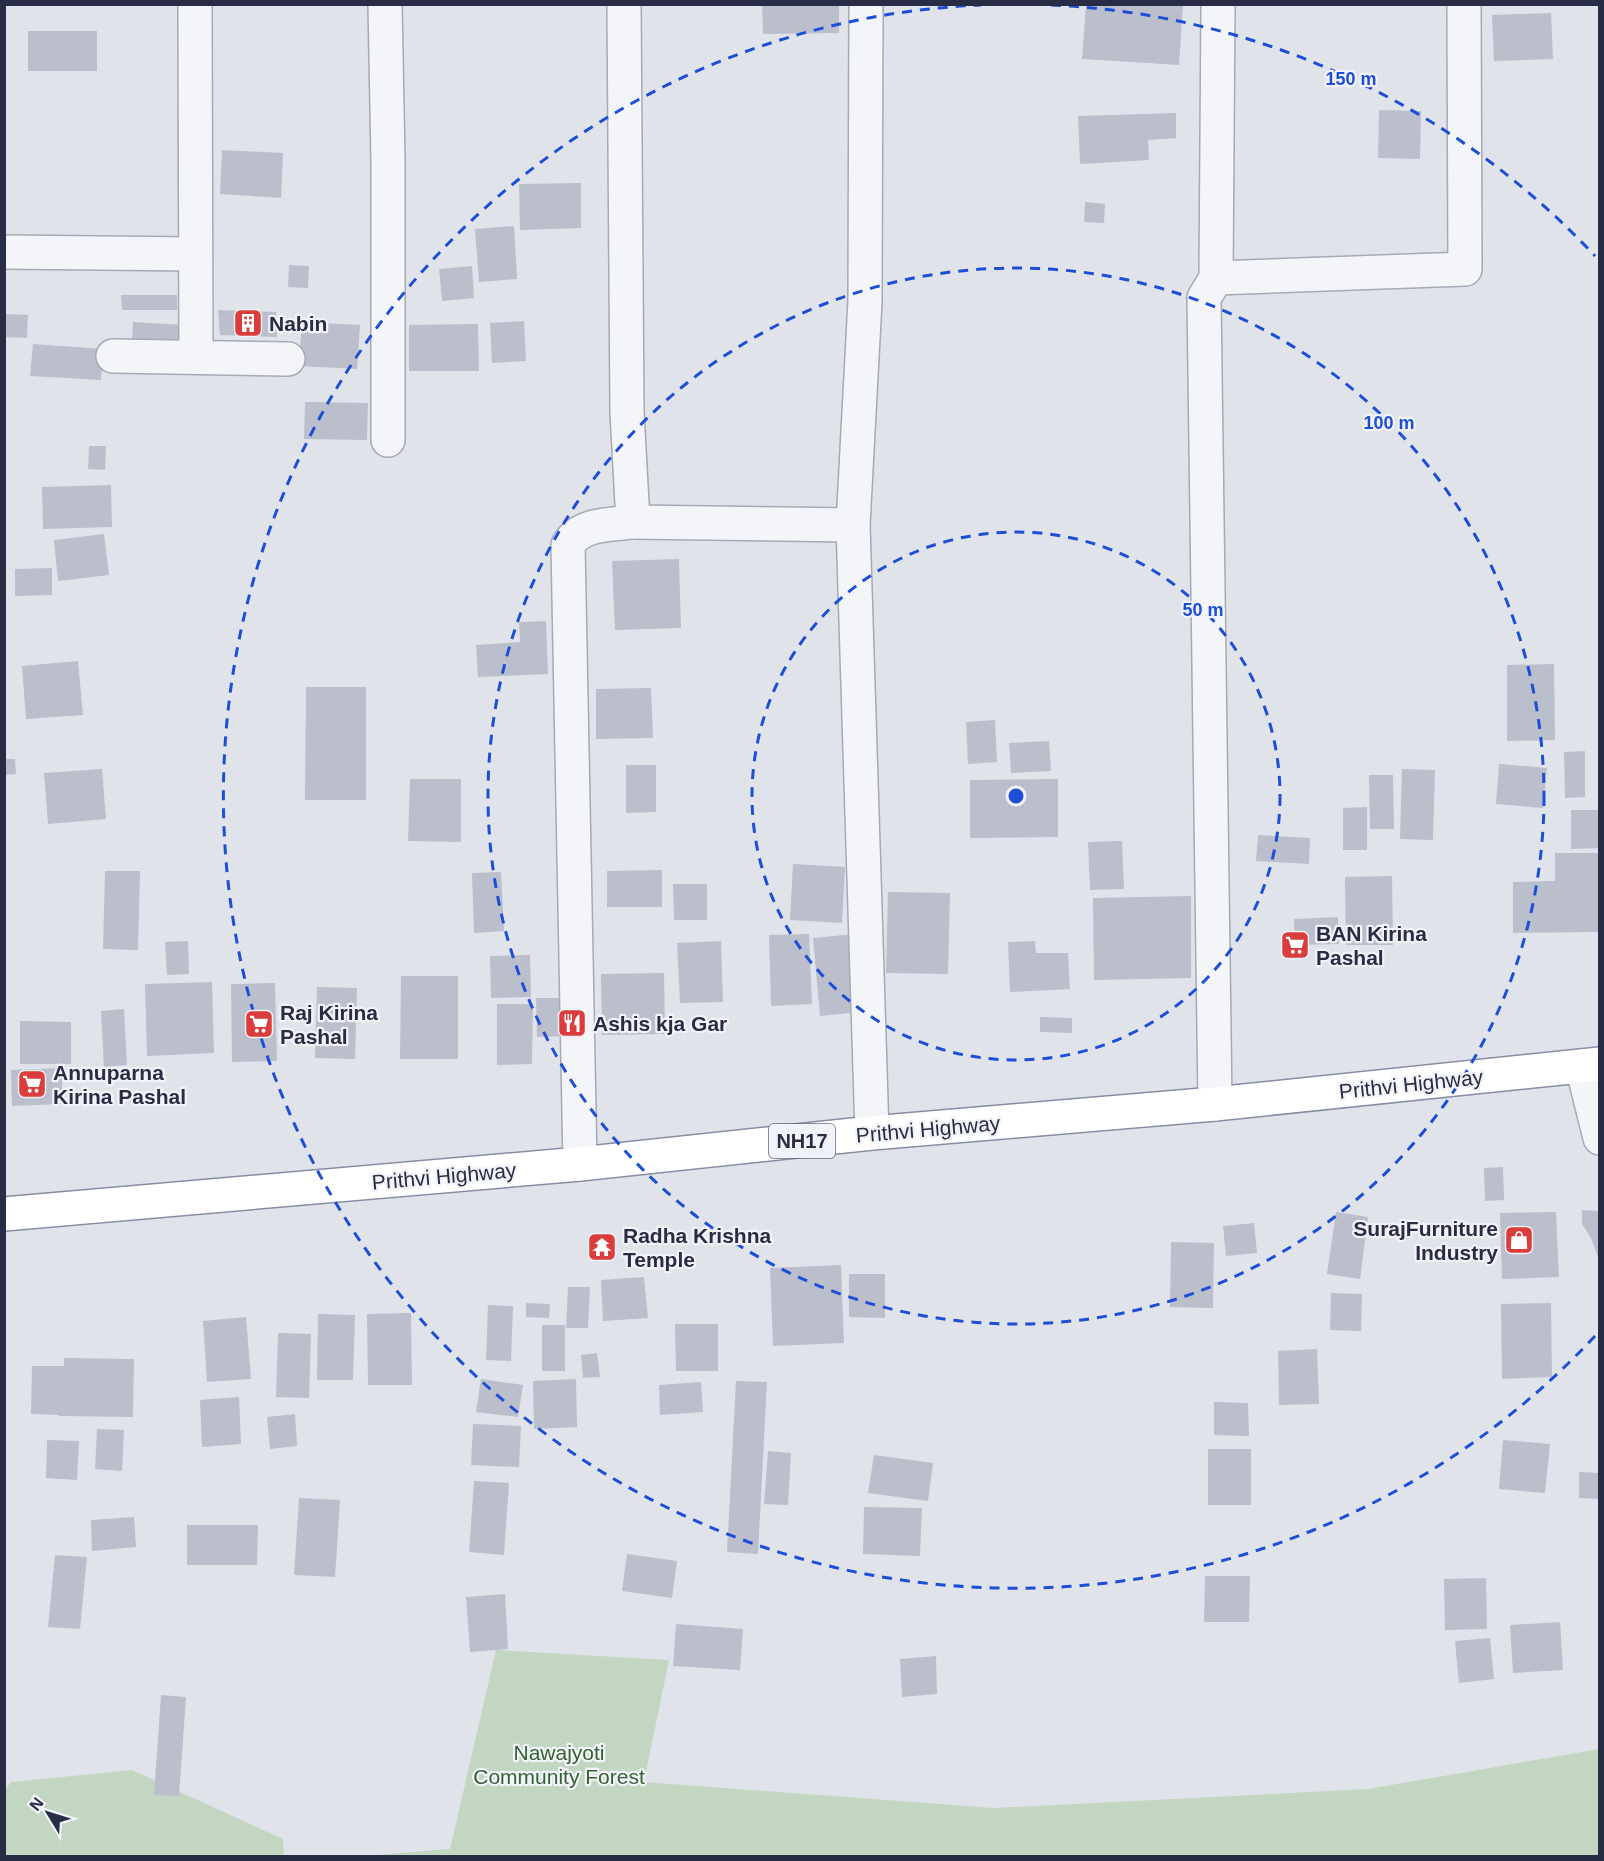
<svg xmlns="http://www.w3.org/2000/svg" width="1604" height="1861" font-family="Arial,sans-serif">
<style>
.green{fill:#c3d6c1}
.building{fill:#bbbecb}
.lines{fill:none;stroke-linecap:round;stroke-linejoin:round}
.minor-casing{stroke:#a6a9b6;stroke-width:36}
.highway-casing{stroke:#878ea3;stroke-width:36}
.minor{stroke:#f4f5f9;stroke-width:33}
.highway{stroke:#fff;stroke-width:33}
.ring{fill:none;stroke:#1d4ed8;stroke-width:3;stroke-dasharray:10 8}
.labels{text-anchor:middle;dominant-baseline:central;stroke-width:4.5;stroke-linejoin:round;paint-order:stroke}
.shield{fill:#f1f3f8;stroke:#64687b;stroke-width:1.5}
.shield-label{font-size:20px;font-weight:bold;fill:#282d45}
.poi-label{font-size:21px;font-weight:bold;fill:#282d45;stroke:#f1f3f8;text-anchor:start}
.street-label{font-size:21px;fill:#282d45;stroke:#f1f3f8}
.park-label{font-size:21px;fill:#356234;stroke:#f1f3f8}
.centre{fill:#1d4ed8;stroke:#f1f3f8;stroke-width:3}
.ring-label{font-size:18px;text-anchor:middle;font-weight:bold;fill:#1d4ed8;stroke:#f1f3f8;stroke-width:4.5;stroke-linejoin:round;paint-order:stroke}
</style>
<rect width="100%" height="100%" fill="#e1e3eb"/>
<g class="green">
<path d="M496,1650L669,1660L644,1782L994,1808L1368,1789L1599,1749V1856H364L450,1849Z"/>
<path d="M132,1770L283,1839L284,1856H5V1790L11,1782Z"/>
</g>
<g class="building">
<path d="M1086,4H1183L1179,65L1082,59Z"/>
<path d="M762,5H839V33L763,34Z"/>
<path d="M1551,13L1553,59L1494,61L1492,15Z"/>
<rect x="28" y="31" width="69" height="40"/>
<path d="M1379,110L1421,111L1420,159L1378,158Z"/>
<path d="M1176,113V138L1148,140L1149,160L1080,164L1078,116Z"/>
<path d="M222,150L283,153L281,198L220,194Z"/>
<path d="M581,183V228L520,230L519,184Z"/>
<path d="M1085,202L1105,204L1104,223L1084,222Z"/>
<path d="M514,226L517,279L479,282L475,229Z"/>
<path d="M289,265L309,266L308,288L288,287Z"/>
<path d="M472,266L474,298L442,301L439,269Z"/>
<path d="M121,295H177V310H122Z"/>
<path d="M218,310L276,312L277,337L220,335Z"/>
<path d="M6,314L28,315L27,338L5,337Z"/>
<path d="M524,321L526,361L492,363L490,323Z"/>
<path d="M133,322L185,325L184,348L132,344Z"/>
<path d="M302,322L360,325L357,369L299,366Z"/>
<path d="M478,324L479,371H409V325Z"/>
<path d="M33,344L103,349L101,380L30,376Z"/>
<path d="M305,402L368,403L367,440L304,439Z"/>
<path d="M89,446H106L105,470L88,469Z"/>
<path d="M111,485L112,527L43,529L42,487Z"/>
<path d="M104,534L109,575L58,581L54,540Z"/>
<path d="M679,559L681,628L615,630L612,561Z"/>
<path d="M52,568V595L15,596V569Z"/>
<path d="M546,621L548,674L478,677L476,645L520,642L519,622Z"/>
<path d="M78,661L83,715L26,719L22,666Z"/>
<path d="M1554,664L1555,740L1507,741V665Z"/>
<path d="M306,687H366V800H305Z"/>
<path d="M651,688L653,738L596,739V689Z"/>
<path d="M995,720L997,762L968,764L966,722Z"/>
<path d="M1049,741L1051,771L1011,773L1009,743Z"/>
<path d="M1585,751V797L1565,798L1564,752Z"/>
<path d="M4,759H15L16,774L4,775Z"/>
<path d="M1499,764L1547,768L1543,808L1496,804Z"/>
<path d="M626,765H656V812L626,813Z"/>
<path d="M102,769L106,819L48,824L44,773Z"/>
<path d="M1402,769L1435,770L1433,840L1400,839Z"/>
<path d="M1369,775H1393L1394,829H1370Z"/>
<path d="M410,779H461V842L408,841Z"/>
<path d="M1058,779V837L970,838V780Z"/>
<path d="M1367,807V850H1343V808Z"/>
<path d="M1571,810H1600V848L1571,849Z"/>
<path d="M1258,835L1310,838L1309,864L1256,861Z"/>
<path d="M1122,841L1124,889L1090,890L1088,842Z"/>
<path d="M1555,853H1600V932L1513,933V882L1555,881Z"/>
<path d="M793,864L845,867L842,923L790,920Z"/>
<path d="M662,870V907H607V871Z"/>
<path d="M105,871H140L138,950L103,949Z"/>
<path d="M501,872L504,931L474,933L472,873Z"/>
<path d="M1392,876L1393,945H1346L1345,877Z"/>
<path d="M673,884H707V920H674Z"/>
<path d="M888,892L950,893L948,974L886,973Z"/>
<path d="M1191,896V978L1094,980L1093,898Z"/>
<path d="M1338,917L1339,944L1295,945L1294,919Z"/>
<path d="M809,934L812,1004L771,1006L769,935Z"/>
<path d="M854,934L861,1012L820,1016L813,938Z"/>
<path d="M188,941L189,974L167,975L165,942Z"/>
<path d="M721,941L723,1002L680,1003L677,943Z"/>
<path d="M1035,941L1036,953H1068L1070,989L1010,992L1008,942Z"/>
<path d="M530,955L531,997L491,998L490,956Z"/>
<path d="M664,973L665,1034L602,1035L601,974Z"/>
<path d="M401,976H458V1059H400Z"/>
<path d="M212,982L214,1053L147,1056L145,984Z"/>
<path d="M275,983L277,1061L232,1062L231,984Z"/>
<path d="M317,987L357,988L355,1059L315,1058Z"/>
<path d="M536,998H571V1036L537,1037Z"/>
<path d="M497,1004H533L532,1064L497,1065Z"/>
<path d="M124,1009L127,1065L104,1067L101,1011Z"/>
<path d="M1040,1017L1072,1018V1033L1040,1032Z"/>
<path d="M20,1021L71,1022V1064H20Z"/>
<path d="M62,1068V1104L12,1106L11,1070Z"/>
<path d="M1503,1167L1504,1200L1485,1201L1484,1168Z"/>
<path d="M1582,1210L1600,1211V1262L1591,1238L1582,1224Z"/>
<path d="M1336,1212L1368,1217L1360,1279L1327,1274Z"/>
<path d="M1556,1212L1559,1277L1502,1279L1500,1213Z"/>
<path d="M1254,1223L1257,1253L1226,1256L1223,1226Z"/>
<path d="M1171,1242L1214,1243L1213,1308L1170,1307Z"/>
<path d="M841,1265L844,1343L773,1346L770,1268Z"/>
<path d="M849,1274H885V1318L849,1317Z"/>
<path d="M644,1277L648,1318L603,1321L601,1280Z"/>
<path d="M568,1287H590L588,1328H566Z"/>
<path d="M1331,1293L1362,1294L1361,1331L1330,1330Z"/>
<path d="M526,1303L550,1304L549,1318L526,1317Z"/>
<path d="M1551,1303L1552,1377L1502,1379L1501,1304Z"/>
<path d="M488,1305L513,1306L511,1361L486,1360Z"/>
<path d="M411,1313L412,1385H368L367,1314Z"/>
<path d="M318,1314L355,1315L353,1380H317Z"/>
<path d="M246,1317L251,1379L207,1382L203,1321Z"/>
<path d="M675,1324H718V1371H676Z"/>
<rect x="542" y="1325" width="23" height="46"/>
<path d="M278,1333L311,1334L309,1398L276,1397Z"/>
<path d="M1317,1349L1319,1404L1279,1405L1278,1351Z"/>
<path d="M597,1353L600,1377L583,1378L581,1355Z"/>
<path d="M64,1358L134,1359L133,1417L59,1416V1415L31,1414L32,1366H64Z"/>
<path d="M481,1379L523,1385L518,1417L476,1412Z"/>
<path d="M576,1379L577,1427L534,1429L533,1381Z"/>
<path d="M736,1381L767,1382L758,1554L727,1552Z"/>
<path d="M701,1382L703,1412L660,1415L659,1385Z"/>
<path d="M239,1397L241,1444L202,1447L200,1400Z"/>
<path d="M1214,1402L1248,1403L1249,1436L1214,1435Z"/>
<path d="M295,1414L297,1446L270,1449L267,1417Z"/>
<path d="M473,1424L521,1426L519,1467L471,1465Z"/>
<path d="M97,1429L124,1430L122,1471L95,1469Z"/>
<path d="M47,1440L79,1441L77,1480L46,1478Z"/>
<path d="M1503,1440L1550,1444L1545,1493L1499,1489Z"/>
<rect x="1208" y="1449" width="43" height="56"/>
<path d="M768,1451L791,1453L788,1505L764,1504Z"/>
<path d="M874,1455L933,1463L928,1501L868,1493Z"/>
<path d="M1579,1472L1600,1473V1499L1579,1498Z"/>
<path d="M474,1481L509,1483L504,1555L469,1552Z"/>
<path d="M299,1498L340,1500L335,1577L294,1575Z"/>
<path d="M864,1507L922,1508L920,1556L863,1554Z"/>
<path d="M134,1517L136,1547L92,1551L91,1520Z"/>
<path d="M187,1525H258L257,1565H187Z"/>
<path d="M627,1554L677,1561L672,1598L622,1591Z"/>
<path d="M55,1555L87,1557L80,1629L48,1627Z"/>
<path d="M1205,1576H1250L1249,1622H1204Z"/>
<path d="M1486,1578L1487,1629L1445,1630L1444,1579Z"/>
<path d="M505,1594L508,1649L470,1652L466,1597Z"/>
<path d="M1560,1622L1563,1670L1513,1673L1510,1625Z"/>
<path d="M676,1624L743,1629L740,1670L673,1666Z"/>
<path d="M1490,1638L1494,1679L1459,1683L1455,1641Z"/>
<path d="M936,1656L937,1694L902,1697L900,1659Z"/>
<path d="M161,1695L186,1697L179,1796L154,1795Z"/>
</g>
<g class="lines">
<g class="minor-casing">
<g id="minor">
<path d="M195,4L196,357"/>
<path d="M385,4L388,160V440"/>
<path d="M624,4L627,412L633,522L853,525L865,301L866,4"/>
<path d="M4,252L195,254"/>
<path d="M1216,278L1465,269L1464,4"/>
<path d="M113,356L288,359"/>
<path d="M853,525L872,1133"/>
<path d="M1582,1066L1600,1138"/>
<path d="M1215,1104L1204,298L1216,278L1218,4"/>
<path d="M580,1164L568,545C581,523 609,525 633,522"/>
</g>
</g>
<g class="highway-casing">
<path id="highway" d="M4,1214L580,1164L872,1133L1215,1104L1600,1064"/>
</g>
<use href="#minor" class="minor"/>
<use href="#highway" class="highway"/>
</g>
<g class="ring">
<circle cx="1016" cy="796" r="264"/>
<circle cx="1016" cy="796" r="528"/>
<path d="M1595 1336A792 792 0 1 1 981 5M1051 5A792 792 0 0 1 1595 256"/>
</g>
<defs>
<g id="building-square" transform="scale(1.5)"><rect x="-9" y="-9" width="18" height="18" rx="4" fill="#db3d3c" stroke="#f1f3f8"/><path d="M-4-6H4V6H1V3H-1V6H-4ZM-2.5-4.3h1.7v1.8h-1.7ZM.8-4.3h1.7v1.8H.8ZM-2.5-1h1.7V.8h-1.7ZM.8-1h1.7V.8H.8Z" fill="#fff"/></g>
<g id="supermarket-square" transform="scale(1.5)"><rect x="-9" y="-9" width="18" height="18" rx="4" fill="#db3d3c" stroke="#f1f3f8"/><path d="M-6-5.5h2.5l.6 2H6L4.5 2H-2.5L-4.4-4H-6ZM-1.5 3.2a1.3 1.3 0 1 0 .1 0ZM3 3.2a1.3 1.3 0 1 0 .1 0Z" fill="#fff"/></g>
<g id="restaurant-square" transform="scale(1.5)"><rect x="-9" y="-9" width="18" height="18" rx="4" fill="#db3d3c" stroke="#f1f3f8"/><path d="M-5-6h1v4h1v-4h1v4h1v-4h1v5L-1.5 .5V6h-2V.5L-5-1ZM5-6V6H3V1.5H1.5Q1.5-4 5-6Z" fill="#fff"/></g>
<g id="shop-square" transform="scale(1.5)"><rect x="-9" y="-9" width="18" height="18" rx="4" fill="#db3d3c" stroke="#f1f3f8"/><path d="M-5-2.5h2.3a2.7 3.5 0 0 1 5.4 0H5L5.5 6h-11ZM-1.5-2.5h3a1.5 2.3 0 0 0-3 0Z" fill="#fff"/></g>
<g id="temple-square" transform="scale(1.5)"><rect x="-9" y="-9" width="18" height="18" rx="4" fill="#db3d3c" stroke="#f1f3f8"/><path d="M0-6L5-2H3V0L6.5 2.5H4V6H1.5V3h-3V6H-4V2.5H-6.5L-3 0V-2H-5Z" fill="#fff"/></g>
</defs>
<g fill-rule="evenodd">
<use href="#building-square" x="248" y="323"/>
<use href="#supermarket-square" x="1295" y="945"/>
<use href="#restaurant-square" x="572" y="1023"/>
<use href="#supermarket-square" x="259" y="1024"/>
<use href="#supermarket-square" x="32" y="1084"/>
<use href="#shop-square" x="1519" y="1240"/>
<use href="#temple-square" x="602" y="1247"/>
</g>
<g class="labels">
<rect class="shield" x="769" y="1124" width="66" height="34" rx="4.5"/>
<g class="shield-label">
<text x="802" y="1141">NH17</text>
</g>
<g class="poi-label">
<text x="269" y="323">Nabin</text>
<text x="1316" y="933">BAN Kirina<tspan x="1316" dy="24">Pashal</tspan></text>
<text x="280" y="1012">Raj Kirina<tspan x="280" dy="24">Pashal</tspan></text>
<text x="593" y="1023">Ashis kja Gar</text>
<text x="53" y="1072">Annuparna<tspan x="53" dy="24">Kirina Pashal</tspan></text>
<text x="1498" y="1228" text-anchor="end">SurajFurniture<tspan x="1498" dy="24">Industry</tspan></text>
<text x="623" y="1235">Radha Krishna<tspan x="623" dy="24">Temple</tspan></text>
</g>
<g class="street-label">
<text transform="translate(1411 1084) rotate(-6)">Prithvi Highway</text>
<text transform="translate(928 1129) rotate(-5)">Prithvi Highway</text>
<text transform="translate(444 1176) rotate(-5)">Prithvi Highway</text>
</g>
<g class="park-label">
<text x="559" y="1752">Nawajyoti<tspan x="559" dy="24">Community Forest</tspan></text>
</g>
</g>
<circle cx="1016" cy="796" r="9" class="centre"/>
<g class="ring-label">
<text x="1351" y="85">150 m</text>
<text x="1389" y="429">100 m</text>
<text x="1203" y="616">50 m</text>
</g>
<rect width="1604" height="1861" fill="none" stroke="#282d45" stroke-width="12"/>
<g transform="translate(48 1813) rotate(308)" stroke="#f1f3f8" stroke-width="4.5" paint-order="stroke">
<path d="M0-4.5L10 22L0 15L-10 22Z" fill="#282d45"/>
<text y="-9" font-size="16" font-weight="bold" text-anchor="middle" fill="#282d45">N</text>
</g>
</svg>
